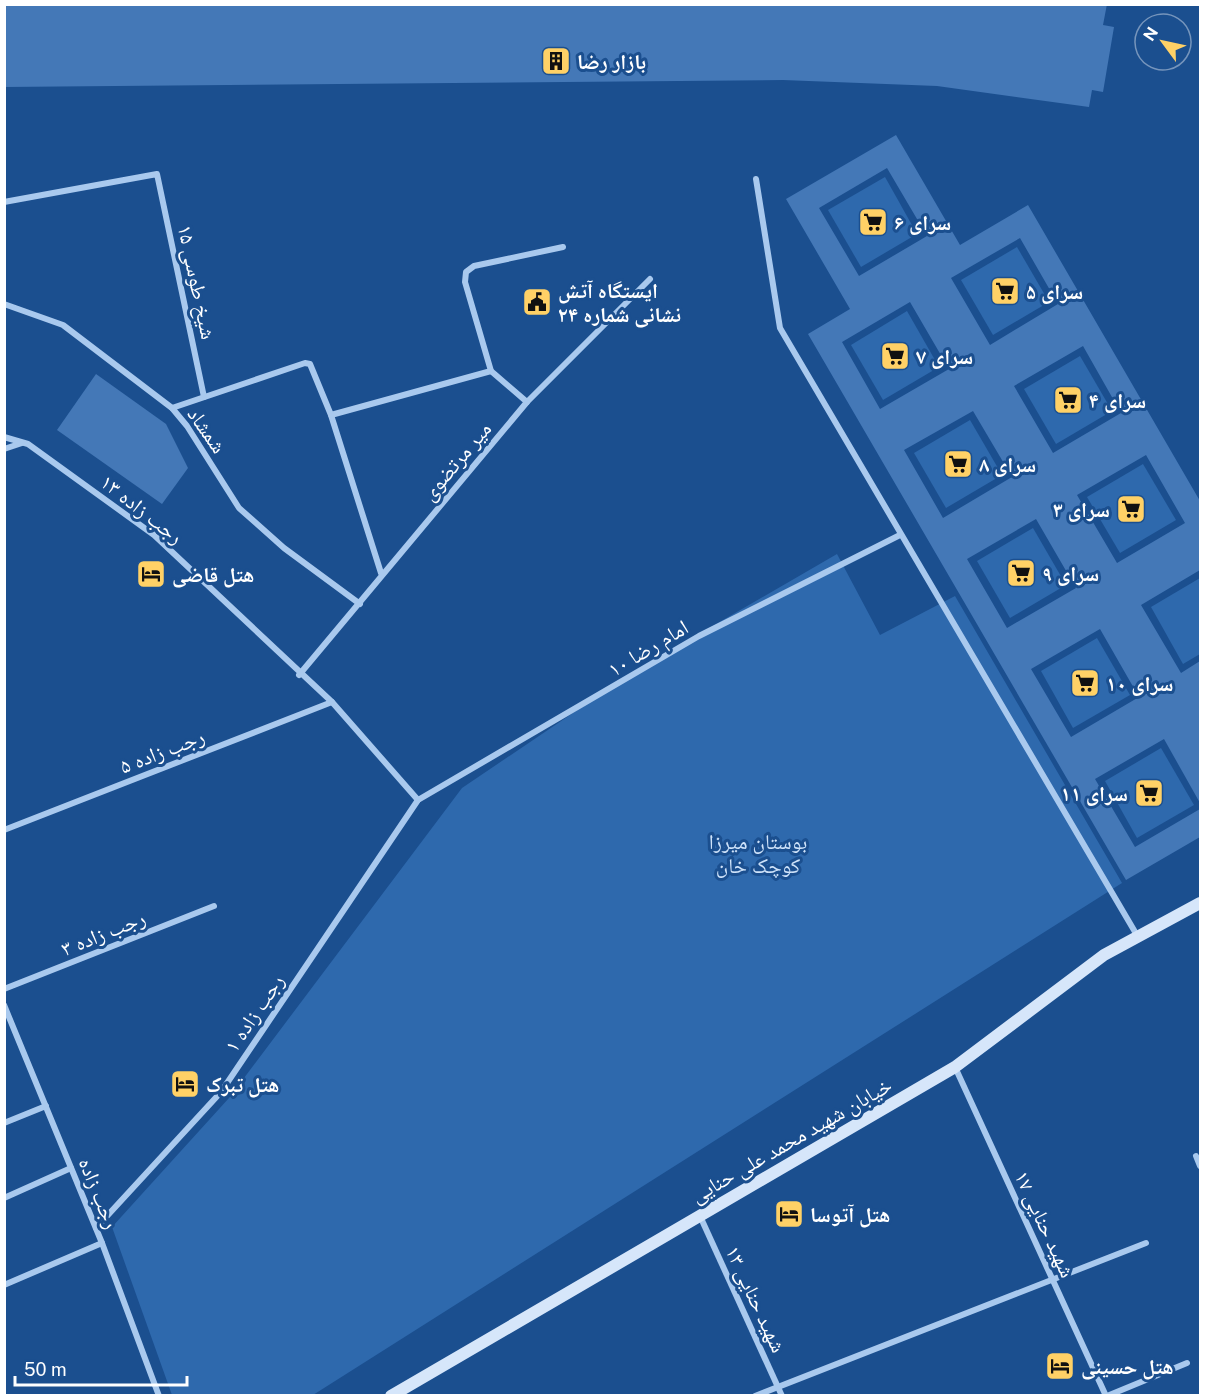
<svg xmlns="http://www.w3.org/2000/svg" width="1205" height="1400" font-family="'Public Sans','Noto Naskh Arabic',sans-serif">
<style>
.green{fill:#2e69ad}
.building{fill:#4478b7;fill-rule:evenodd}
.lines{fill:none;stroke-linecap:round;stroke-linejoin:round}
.street{stroke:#a9c9ee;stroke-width:6}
.secondary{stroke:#d6e6fa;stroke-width:12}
.labels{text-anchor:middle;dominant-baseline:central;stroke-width:6;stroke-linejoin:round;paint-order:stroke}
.poi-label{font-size:21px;font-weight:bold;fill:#fff;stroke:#1b4f8f;text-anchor:start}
.street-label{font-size:21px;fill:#fff;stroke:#1b4f8f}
.park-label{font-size:21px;fill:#cfe3fa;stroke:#1b4f8f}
</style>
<rect width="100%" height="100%" fill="#1b4f8f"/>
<g class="green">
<path d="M885,177L917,234L861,267L828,210Z"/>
<path d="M1017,247L1049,302L993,335L961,280Z"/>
<path d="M907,311L939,367L883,400L851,345Z"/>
<path d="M1080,356L1112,411L1056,444L1024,389Z"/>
<path d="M970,420L1002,475L946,508L914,453Z"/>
<path d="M1143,464L1176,520L1120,553L1087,497Z"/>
<path d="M1033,528L1066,585L1010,618L977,561Z"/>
<path d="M837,554L880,635L955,596L1122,883L313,1395H172L112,1227L229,1098L462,788L635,671Z"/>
<path d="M1200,578V654L1183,664L1151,607Z"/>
<path d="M1097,638L1130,695L1073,728L1041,671Z"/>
<path d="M1161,748L1194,805L1137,838L1105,781Z"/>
</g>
<g class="building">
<path d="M4,4H1107L1103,25L1114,27L1103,92L1092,90L1089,107L937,86L783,80L4,87Z"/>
<path d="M896,135L960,245L1028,205L1200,501V570L1141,605L1181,673L1200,661V803L1164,739L1095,779L1135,847L1200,809V837L1126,880L808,334L850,309L786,199ZM887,168L927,236L859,276L819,208ZM1020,238L1058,304L990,345L951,278ZM910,302L949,369L880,409L842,342ZM1083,346L1121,413L1053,453L1014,386ZM973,411L1012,477L943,518L904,450ZM1146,455L1185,523L1117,563L1077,495ZM1036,519L1076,588L1007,628L967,559ZM1100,629L1139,697L1071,737L1031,669Z"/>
<path d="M96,374L166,424L188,468L162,504L57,430Z"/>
</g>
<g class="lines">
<g class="street">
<path d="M756,179L780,328L1138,937"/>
<path d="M4,202L157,174L204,397"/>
<path d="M4,304L63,325L172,408L187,426L239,508L284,548L360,604"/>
<path d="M527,402L491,371L465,282L466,272L474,266L563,247"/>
<path d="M172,408L305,363L310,364L331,415L381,573"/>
<path d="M331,415L491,371"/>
<path d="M4,437L28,444L154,535L332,702L418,800"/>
<path d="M4,449L22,443"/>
<path d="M299,675L527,402L650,279"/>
<path d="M4,830L332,702"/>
<path d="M4,989L214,906"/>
<path d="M4,1005L102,1243L159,1396"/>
<path d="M955,1067L1106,1396"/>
<path d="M4,1123L46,1106"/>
<path d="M1196,1156L1200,1166"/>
<path d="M4,1198L71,1168"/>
<path d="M700,1216L782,1396"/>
<path d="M96,1228L221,1092L418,800L699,636L900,535"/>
<path d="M4,1285L102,1243"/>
<path d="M755,1396L1146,1243"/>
<path d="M1107,1396L1187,1363"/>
</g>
<path class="secondary" d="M391,1396L955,1067L1104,955L1200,903"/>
</g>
<defs>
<g id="building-square" transform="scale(1.5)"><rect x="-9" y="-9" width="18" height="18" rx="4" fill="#ffd166" stroke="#1b4f8f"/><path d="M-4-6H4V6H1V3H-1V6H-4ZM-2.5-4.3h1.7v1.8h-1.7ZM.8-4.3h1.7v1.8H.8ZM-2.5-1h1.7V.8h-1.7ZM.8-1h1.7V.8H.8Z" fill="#111"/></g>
<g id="supermarket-square" transform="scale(1.5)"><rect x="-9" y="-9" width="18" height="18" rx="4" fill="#ffd166" stroke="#1b4f8f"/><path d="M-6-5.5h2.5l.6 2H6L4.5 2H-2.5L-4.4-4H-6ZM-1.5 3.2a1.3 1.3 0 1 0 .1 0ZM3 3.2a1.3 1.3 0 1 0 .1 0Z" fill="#111"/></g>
<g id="civic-square" transform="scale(1.5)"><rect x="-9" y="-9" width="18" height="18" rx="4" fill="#ffd166" stroke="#1b4f8f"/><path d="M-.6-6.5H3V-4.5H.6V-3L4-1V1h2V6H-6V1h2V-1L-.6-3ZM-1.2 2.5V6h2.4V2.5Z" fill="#111"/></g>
<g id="hotel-square" transform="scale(1.5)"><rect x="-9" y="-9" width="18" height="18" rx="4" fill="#ffd166" stroke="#1b4f8f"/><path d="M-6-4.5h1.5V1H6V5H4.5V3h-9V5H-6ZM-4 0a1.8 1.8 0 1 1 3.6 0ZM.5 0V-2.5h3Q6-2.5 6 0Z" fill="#111"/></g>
</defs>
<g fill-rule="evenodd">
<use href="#building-square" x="556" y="61"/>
<use href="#supermarket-square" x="873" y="222"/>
<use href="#supermarket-square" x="1005" y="291"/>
<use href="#civic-square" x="537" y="302"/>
<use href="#supermarket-square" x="895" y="356"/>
<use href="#supermarket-square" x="1068" y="400"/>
<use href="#supermarket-square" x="958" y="464"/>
<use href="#supermarket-square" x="1131" y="509"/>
<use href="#supermarket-square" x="1021" y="573"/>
<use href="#hotel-square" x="151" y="574"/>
<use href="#supermarket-square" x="1085" y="683"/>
<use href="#supermarket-square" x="1149" y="793"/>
<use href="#hotel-square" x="185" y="1084"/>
<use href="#hotel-square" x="789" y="1214"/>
<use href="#hotel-square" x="1060" y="1366"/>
</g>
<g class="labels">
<g class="poi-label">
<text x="577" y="61">بازار رضا</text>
<text x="894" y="222">سرای ۶</text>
<text x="558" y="290">ایستگاه آتش<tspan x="558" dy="24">نشانی شماره ۲۴</tspan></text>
<text x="1026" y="291">سرای ۵</text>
<text x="916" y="356">سرای ۷</text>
<text x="1089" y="400">سرای ۴</text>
<text x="979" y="464">سرای ۸</text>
<text x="1110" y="509" text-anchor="end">سرای ۳</text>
<text x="1042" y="573">سرای ۹</text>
<text x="172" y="574">هتل قاضی</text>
<text x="1106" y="683">سرای ۱۰</text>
<text x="1128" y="793" text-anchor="end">سرای ۱۱</text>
<text x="206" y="1084">هتل تبرک</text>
<text x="810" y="1214">هتل آتوسا</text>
<text x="1081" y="1366">هتل حسینی</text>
</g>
<g class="street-label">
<text transform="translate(197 282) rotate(78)">۱۵ شیخ طوسی</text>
<text transform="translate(207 430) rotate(55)">شمشاد</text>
<text transform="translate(456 461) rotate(-50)">میر مرتضوی</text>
<text transform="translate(142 509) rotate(38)">رجب زاده ۱۳</text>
<text transform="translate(648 648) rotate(-31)">امام رضا ۱۰</text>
<text transform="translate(162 751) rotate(-21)">رجب زاده ۵</text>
<text transform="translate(103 933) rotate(-22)">رجب زاده ۳</text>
<text transform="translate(254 1013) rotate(-56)">رجب زاده ۱</text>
<text transform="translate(791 1140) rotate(-30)">خیابان شهید محمد علی حنایی</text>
<text transform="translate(99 1193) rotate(68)">رجب زاده</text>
<text transform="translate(1045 1224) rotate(65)">شهید حنایی ۱۷</text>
<text transform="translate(756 1299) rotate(65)">شهید حنایی ۱۳</text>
</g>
<g class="park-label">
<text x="758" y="841">بوستان میرزا<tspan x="758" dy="24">کوچک خان</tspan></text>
</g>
</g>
<rect width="1205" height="1400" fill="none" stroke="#ffffff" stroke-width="12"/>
<g transform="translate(1163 42) rotate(303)"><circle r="28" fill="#1b4f8f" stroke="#7695bc" stroke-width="1.5"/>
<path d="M0-4.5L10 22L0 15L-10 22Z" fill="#ffd166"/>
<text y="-9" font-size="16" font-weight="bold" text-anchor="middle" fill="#ffffff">N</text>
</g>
<path d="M15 1376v9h172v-9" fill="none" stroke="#ffffff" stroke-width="3"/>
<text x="24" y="1376" font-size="18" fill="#ffffff" stroke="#1b4f8f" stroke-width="4.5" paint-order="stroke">50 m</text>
</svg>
